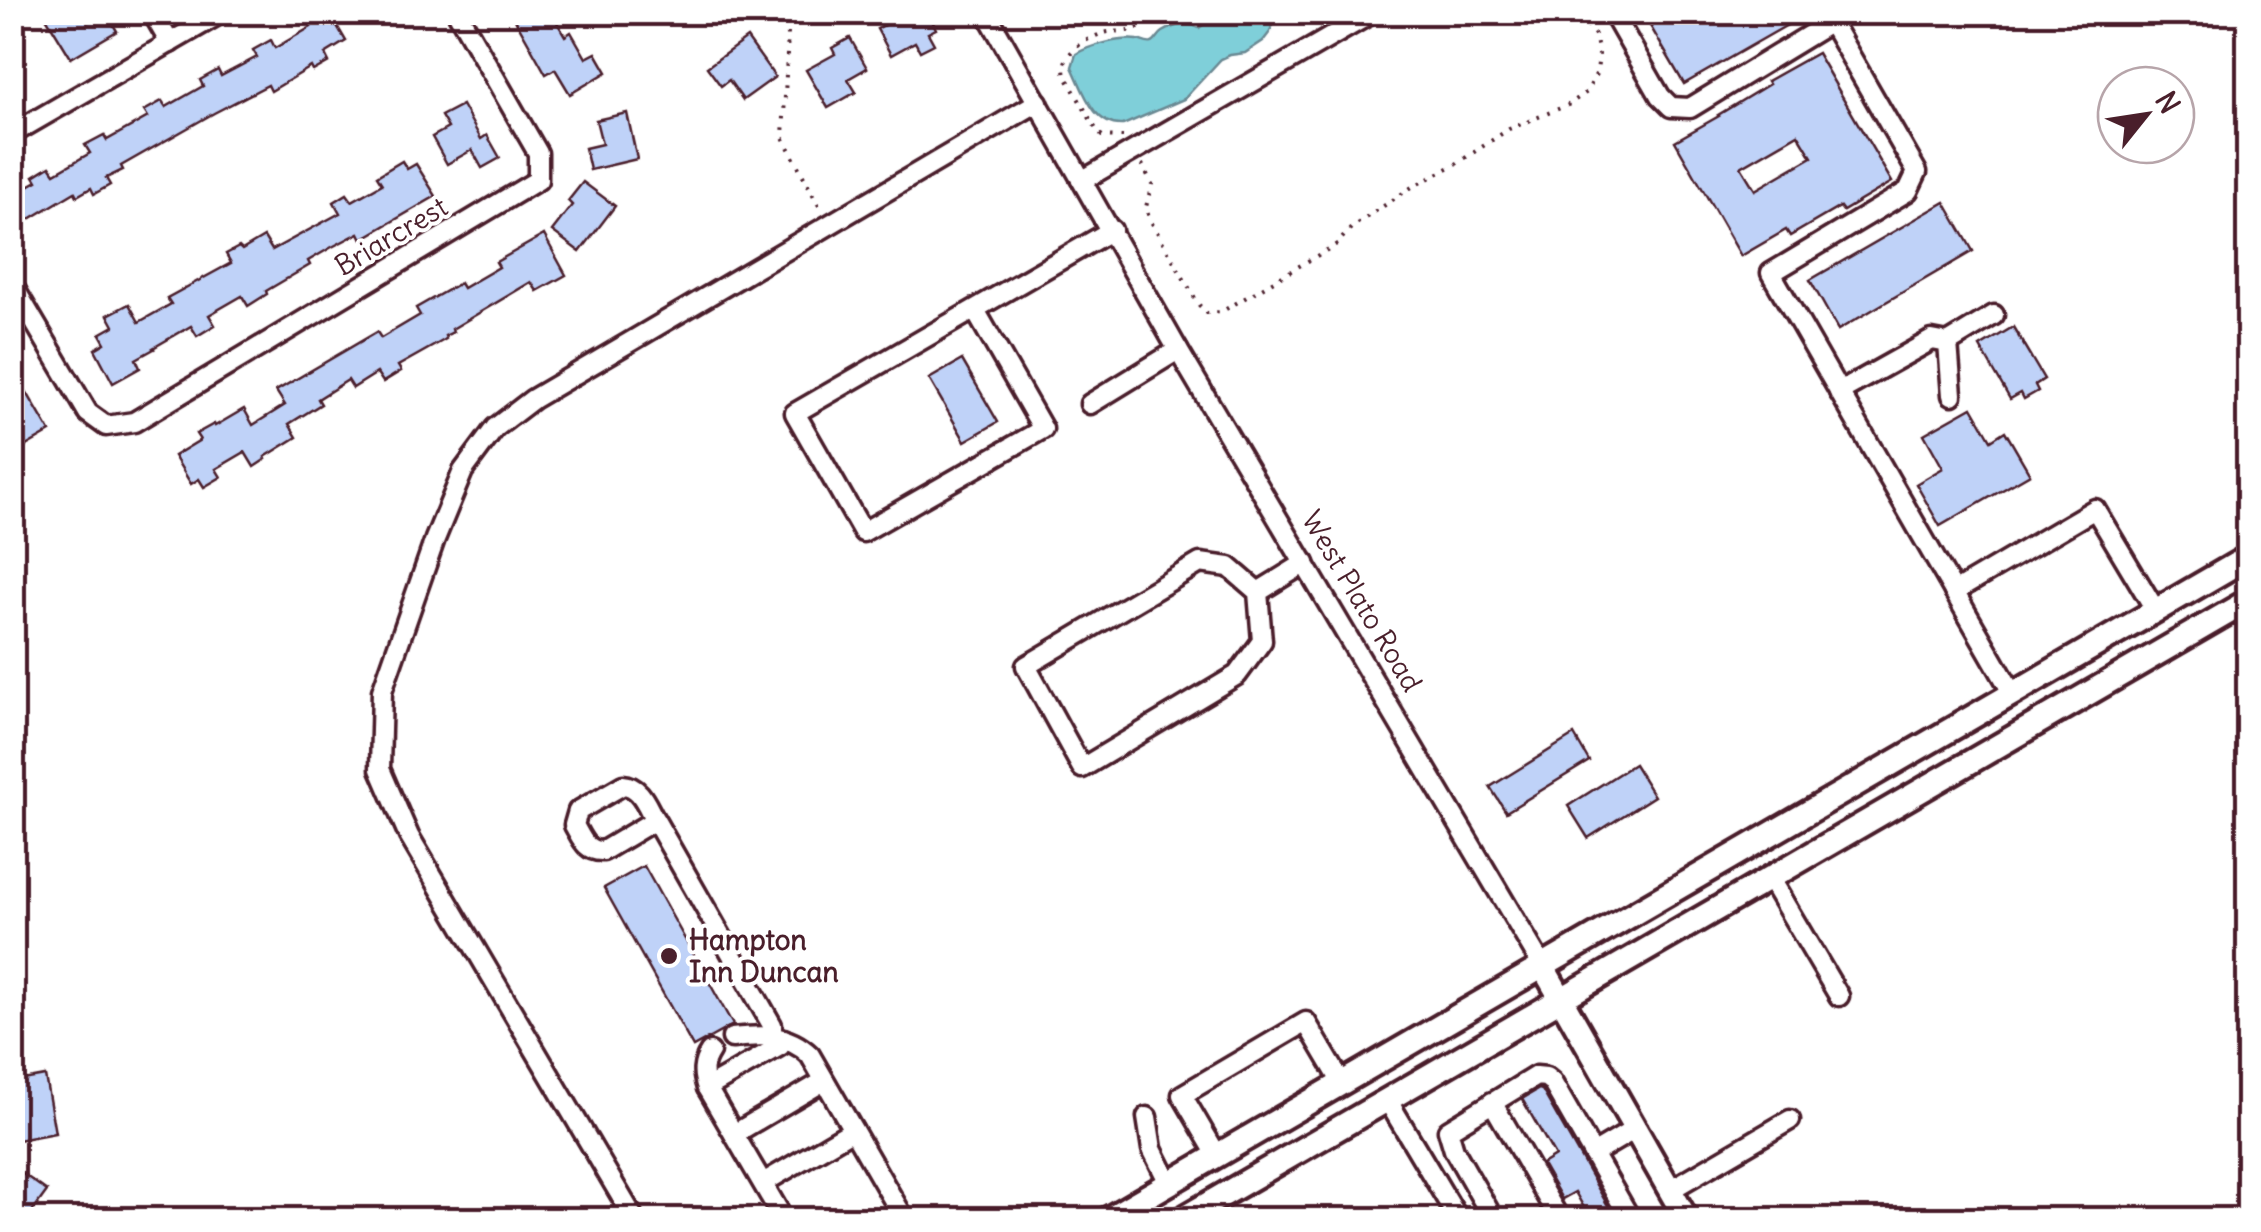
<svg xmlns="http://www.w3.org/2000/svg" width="2261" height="1232" font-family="Delius,sans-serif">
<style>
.water{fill:#7fcfd9;stroke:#6a8993;stroke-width:2.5}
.building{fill:#bfd2f8;stroke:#4a1f2b;stroke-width:2.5;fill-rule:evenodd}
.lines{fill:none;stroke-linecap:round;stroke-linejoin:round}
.minor-casing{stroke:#4a1f2b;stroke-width:25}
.major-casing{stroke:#4a1f2b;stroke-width:30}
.path{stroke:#4a1f2b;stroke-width:4;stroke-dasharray:2.5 8;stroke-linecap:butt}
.minor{stroke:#fff;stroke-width:18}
.major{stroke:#fff;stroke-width:22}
.poi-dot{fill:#4a1f2b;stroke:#fff;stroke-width:4}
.labels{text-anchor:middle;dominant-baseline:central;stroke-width:8;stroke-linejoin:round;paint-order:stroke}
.street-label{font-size:28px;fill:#4a1f2b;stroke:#fff}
.poi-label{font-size:28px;font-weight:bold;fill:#4a1f2b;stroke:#fff;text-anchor:start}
</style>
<rect width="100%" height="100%" fill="#fff"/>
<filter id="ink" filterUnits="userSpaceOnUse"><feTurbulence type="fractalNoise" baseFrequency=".01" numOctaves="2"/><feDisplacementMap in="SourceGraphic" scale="20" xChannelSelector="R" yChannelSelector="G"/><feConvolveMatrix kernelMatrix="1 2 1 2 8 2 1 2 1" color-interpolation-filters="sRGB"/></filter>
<g filter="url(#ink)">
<path class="water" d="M1241,13H1276L1270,32L1263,41L1245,53L1230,55L1221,59L1184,99L1123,125C1093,127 1083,89 1072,67L1076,54C1090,45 1120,38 1137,40C1140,40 1148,45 1152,43C1156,42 1158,35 1163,32C1175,25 1186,21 1199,28L1203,25L1207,17C1218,13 1226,19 1241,13Z"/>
<g class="building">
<path d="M43,12H82L88,22L106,12L117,31L71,58Z"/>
<path d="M317,12H329L346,41L325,54L329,62L313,71L311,67L271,91L268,85L214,113L121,166L123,170L106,178L110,185L94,194L91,188L77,196L75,192L23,223L12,206V195L37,181L34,176L50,166L55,173L90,153L85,145L104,135L107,140L148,117L144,111L162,101L166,107L203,86L200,80L218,70L221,76L257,57L253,50L271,40L275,48L311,27L307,19Z"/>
<path d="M511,12H551L565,36L571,32L586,58L596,53L607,72L570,94L555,69L546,74Z"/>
<path d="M909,12H928L936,29L928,33L934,44L920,51L915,42L891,55L877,29Z"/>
<path d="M1642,12H1810L1684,84Z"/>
<path d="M747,38L775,77L743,100L729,80L721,86L707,67Z"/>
<path d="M850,38L867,68L848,79L856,92L828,108L806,70L835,54L832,48Z"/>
<path d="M1817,53L1892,182L1843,211L1840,207L1790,236L1786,230L1741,256L1675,141L1719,116L1718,115L1769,84L1767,81ZM1798,134L1812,157L1755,190L1741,167Z"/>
<path d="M462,105L481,139L487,135L500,158L482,168L472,150L447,164L432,137L448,128L441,116Z"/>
<path d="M627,113L637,159L590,170L585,148L602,144L596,120Z"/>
<path d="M402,161L407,169L416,164L436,196L362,239L359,233L332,247L308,261L310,265L266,291L267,294L248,306L242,296L209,315L215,325L197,336L191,326L153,348L154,349L136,359L140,368L113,383L95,349L105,343L100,334L114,326L108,315L129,304L139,322L171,304L167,298L231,263L226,254L239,247L242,250L264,237L272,250L340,213L334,202L347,194L352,201L382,184L377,176Z"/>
<path d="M583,182L615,206L580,252L552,231L572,205L568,201Z"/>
<path d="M1945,202L1973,251L1838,330L1810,280Z"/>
<path d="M544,235L566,275L537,291L531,282L452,329L453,332L445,336L446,339L398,366L401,371L383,382L377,373L353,388L348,380L318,399L321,404L289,424L297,437L265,457L266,459L254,467L245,452L216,469L221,477L204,487L199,479L191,484L174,456L200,440L196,434L214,424L215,426L244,409L253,425L285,405L276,391L377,332L381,338L420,315L416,308L460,283L463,288L499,267L496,262Z"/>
<path d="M2013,327L2044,379L2035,385L2038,391L2024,399L2021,393L2010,399L1980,347Z"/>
<path d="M962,360L998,422L965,441L929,379Z"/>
<path d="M12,367L50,432L12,454Z"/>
<path d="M1972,407L1991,440L2005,431L2030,474L1940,526L1916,484L1943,468L1924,434Z"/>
<path d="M1574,735L1589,761L1506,812L1490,787Z"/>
<path d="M1634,764L1654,796L1588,838L1568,806Z"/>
<path d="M644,866L733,1025L693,1047L604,888Z"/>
<path d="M45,1076L55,1133L12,1141V1082Z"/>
<path d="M1539,1089L1542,1090L1616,1220H1591L1575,1192L1562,1199L1542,1164L1555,1156L1522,1099Z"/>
<path d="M12,1166L47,1191L26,1220H12Z"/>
</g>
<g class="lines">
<g class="minor-casing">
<g id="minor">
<path d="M152,12L170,43"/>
<path d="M986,12L1178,350L1543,967"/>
<path d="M1612,12L1660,96L1671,107L1690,108L1831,22"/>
<path d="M1825,12L1917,172L1908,191L1771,273L2013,694"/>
<path d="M12,134L223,12"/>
<path d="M1083,180L1374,12"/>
<path d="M12,284L88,413L106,426L134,422L523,189L538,180V153L457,12"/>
<path d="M975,310L1043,429L863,532L795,413L1112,230"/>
<path d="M1948,343L1994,315"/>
<path d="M1839,392L1932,340L1948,343L1952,395"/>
<path d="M1090,404L1178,350"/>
<path d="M1258,592L1229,567L1200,563L1026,666L1082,768L1237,675L1262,641L1258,592L1305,563"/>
<path d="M1954,592L2095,509L2156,611"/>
<path d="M655,820L603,851C586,852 582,839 574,825L578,811L623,785C641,786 647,807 655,820L772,1025V1035"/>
<path d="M1770,879L1839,996"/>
<path d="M732,1038C762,1035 787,1033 810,1055L905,1220"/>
<path d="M710,1052C702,1064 702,1074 707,1088L784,1220"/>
<path d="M707,1088L780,1046L784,1039"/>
<path d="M1388,1101L1459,1220"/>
<path d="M1492,1102L1560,1220"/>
<path d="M1147,1117L1152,1149L1169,1183"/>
<path d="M734,1134L824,1081"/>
<path d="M1593,1154L1635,1129"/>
<path d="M1217,1155L1182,1095L1306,1022L1342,1083"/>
<path d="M763,1183L853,1130"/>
<path d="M1670,1190L1790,1120"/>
<path d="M635,1220L409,836L380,769L382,691L435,539L463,471L495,428L533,399L1038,102"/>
<path d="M1494,1220L1454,1150L1448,1130L1536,1076L1546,1077L1552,1082L1631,1220"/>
</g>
</g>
<g class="major-casing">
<g id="major">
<path d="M1543,967L1687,1220"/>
<path d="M1106,1220L2248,557"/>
<path d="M1180,1220L2248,601"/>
</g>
</g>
<g class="path">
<path d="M789,12L783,137L820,208"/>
<path d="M1123,137L1102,136L1097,131L1065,75C1059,54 1085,39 1104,33C1114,30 1125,33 1135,29C1145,26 1154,19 1162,12"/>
<path d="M1142,164L1152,184L1146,207L1149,218L1199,305L1207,313L1221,312L1337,244L1352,227L1412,187L1456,164L1509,129L1568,105L1587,92L1597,72L1599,54L1595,35L1578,12"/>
</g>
<use href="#minor" class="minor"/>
<use href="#major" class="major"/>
</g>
</g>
<circle class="poi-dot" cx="669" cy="956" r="10"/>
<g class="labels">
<g class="street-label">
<text transform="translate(391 236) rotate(-31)">Briarcrest</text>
<text transform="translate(1362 601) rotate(59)">West Plato Road</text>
</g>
<g class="poi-label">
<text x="689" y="940">Hampton<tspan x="689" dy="32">Inn Duncan</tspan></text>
</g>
</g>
<rect width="2261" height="1232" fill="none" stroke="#fff" stroke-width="50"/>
<rect x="25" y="25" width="2211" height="1182" fill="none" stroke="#4a1f2b" stroke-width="4" filter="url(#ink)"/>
<g transform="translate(2146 115) rotate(60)"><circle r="48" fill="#ffffff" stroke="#b7a5aa" stroke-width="2.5"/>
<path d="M0-8L18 38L0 25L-18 38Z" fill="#4a1f2b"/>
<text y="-15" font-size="28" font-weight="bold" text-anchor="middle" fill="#4a1f2b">N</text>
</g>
</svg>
